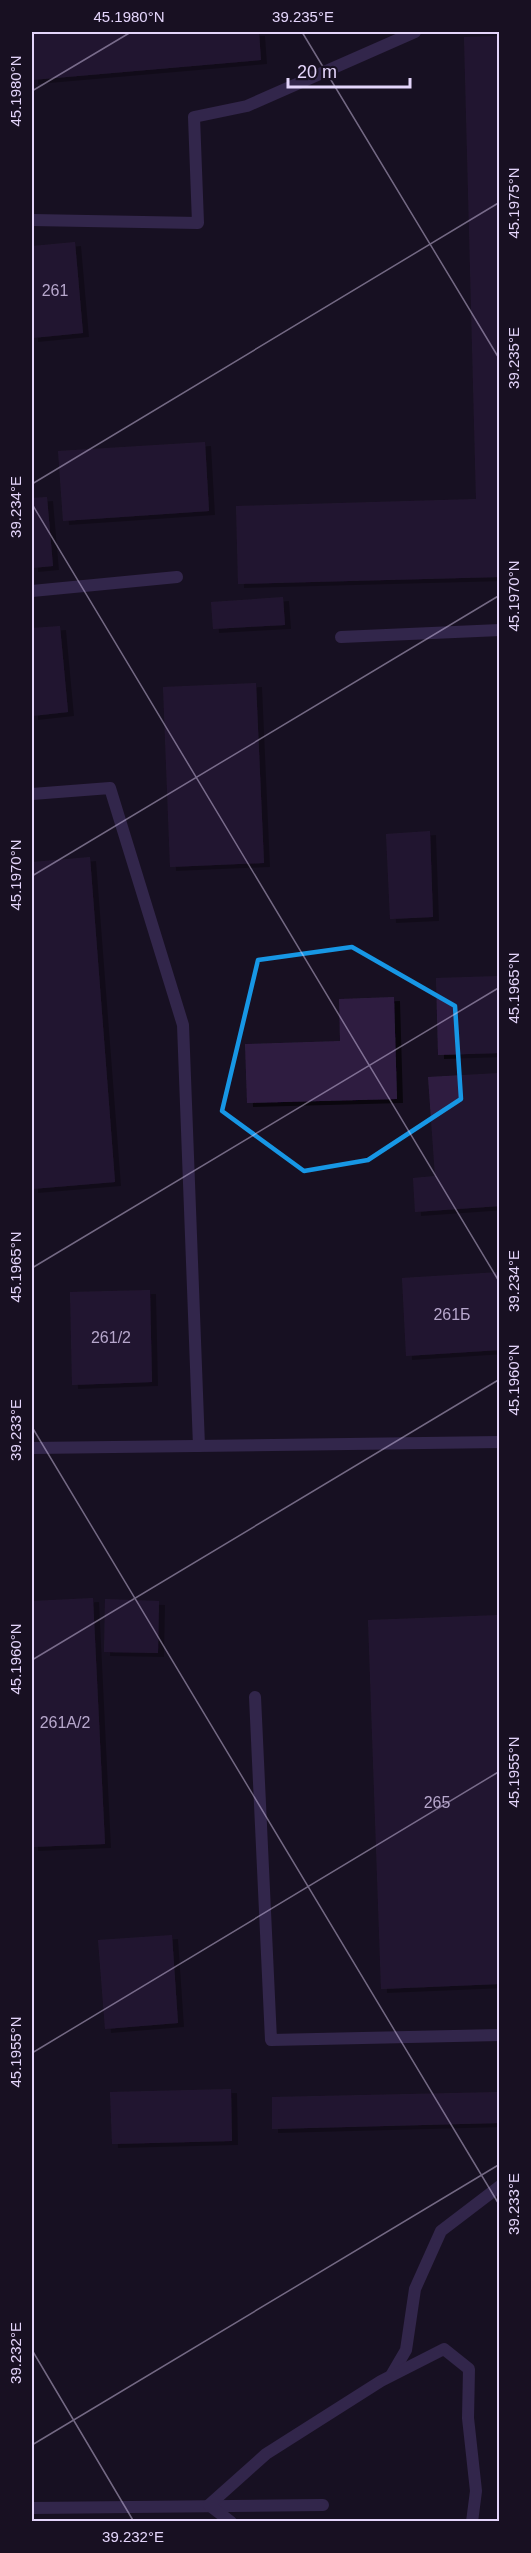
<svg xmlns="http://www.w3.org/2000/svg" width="531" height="2553" font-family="Arial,sans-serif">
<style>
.building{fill:#2f1e41;filter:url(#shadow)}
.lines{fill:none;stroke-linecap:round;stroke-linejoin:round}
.lane{stroke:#53407c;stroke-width:12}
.marked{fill:none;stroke:#1797e5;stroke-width:4.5;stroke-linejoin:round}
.ticks{fill:none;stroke:#e4d5fb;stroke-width:1.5;stroke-opacity:0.45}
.labels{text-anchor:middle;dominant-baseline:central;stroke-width:5;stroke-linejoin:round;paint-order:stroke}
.number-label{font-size:16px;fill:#b7a7cc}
.neatline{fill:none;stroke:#e4d5fb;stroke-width:2}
.ticks-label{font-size:15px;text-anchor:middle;fill:#e4d5fb}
</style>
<defs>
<filter id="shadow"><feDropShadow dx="6" dy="4" stdDeviation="0" flood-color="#0009"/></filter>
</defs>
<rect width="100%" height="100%" fill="#181022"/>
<g class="building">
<path d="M32,32H259L261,60L32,80Z"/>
<path d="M500,36V577L238,584L236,506L476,499L464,37Z"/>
<path d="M75,242L83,333L32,338V246Z"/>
<path d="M205,442L209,511L63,521L58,451Z"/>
<path d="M47,497L53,566L32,568V498Z"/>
<path d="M283,597L285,625L213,629L211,602Z"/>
<path d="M60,626L68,712L32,716V628Z"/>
<path d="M256,683L264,863L170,867L163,687Z"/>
<path d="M430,831L433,917L390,919L386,834Z"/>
<path d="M90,857L115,1182L32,1189V862Z"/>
<path d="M500,976V1053L438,1055L436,978Z"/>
<path d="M394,997L397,1099L247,1103L245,1044L340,1041L339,999Z"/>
<path d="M500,1073V1206L415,1212L413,1178L435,1176L428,1077Z"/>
<path d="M500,1272V1350L406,1356L402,1278Z"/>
<path d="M150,1290L152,1382L72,1385L70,1292Z"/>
<path d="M93,1598L105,1844L32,1847V1601Z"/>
<path d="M105,1599L159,1601L158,1653L104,1652Z"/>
<path d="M500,1615V1984L381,1989L368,1620Z"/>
<path d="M172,1935L178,2023L105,2029L98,1940Z"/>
<path d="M231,2089L232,2141L112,2144L110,2092Z"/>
<path d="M500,2092V2123L272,2129V2097Z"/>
</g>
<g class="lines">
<g class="lane">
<path d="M32,220L198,223L194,117L247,106L415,32"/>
<path d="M32,591L177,577"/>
<path d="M341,637L500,630"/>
<path d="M32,794L110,788L183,1025L199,1446"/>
<path d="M32,1448L500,1442"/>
<path d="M255,1697L271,2040L500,2035"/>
<path d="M392,2374L406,2350L415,2289L441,2231L500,2186"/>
<path d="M32,2508L323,2505"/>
<path d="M231,2522L209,2505L266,2454L381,2381L444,2349L469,2369L468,2418L476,2491L472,2522"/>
</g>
</g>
<path d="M0 0H531V2553H0ZM352,947L455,1006L461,1099L368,1160L304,1171L222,1111L258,960Z" fill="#181022" fill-opacity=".55" fill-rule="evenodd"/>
<path class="marked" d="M352,947L455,1006L461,1099L368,1160L304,1171L222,1111L258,960Z"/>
<path class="ticks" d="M302,32L500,360M32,91L131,32M32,484L500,202M32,504L500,1283M32,876L500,595M32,1268L500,987M32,1427L500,2206M32,1660L500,1379M32,2053L500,1771M32,2350L134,2522M32,2445L500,2164"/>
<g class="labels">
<g class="number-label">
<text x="55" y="290">261</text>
<text x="452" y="1314">261Б</text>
<text x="111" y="1337">261/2</text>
<text x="65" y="1722">261А/2</text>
<text x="437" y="1802">265</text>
</g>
</g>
<rect width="531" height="2553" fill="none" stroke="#181022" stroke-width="66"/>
<path d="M288 78v9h122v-9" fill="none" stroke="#e4d5fb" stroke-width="3"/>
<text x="297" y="78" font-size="18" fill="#e4d5fb" stroke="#181022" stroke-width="4.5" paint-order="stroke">20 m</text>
<rect x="33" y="33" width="465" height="2487" class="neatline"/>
<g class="ticks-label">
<text x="129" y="22">45.1980°N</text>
<text x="303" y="22">39.235°E</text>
<text transform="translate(16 91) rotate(-90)" y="5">45.1980°N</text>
<text transform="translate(514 203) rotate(-90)" y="5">45.1975°N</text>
<text transform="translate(514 358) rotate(-90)" y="5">39.235°E</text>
<text transform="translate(16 507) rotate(-90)" y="5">39.234°E</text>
<text transform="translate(514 596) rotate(-90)" y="5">45.1970°N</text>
<text transform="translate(16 875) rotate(-90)" y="5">45.1970°N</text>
<text transform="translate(514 988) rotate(-90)" y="5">45.1965°N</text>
<text transform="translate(16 1267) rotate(-90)" y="5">45.1965°N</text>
<text transform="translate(514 1281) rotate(-90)" y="5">39.234°E</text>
<text transform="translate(514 1380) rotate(-90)" y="5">45.1960°N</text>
<text transform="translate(16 1430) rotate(-90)" y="5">39.233°E</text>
<text transform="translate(16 1659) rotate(-90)" y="5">45.1960°N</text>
<text transform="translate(514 1772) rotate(-90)" y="5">45.1955°N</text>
<text transform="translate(16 2052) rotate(-90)" y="5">45.1955°N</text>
<text transform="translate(514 2204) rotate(-90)" y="5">39.233°E</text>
<text transform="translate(16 2353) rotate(-90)" y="5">39.232°E</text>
<text x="133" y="2542">39.232°E</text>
</g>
</svg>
